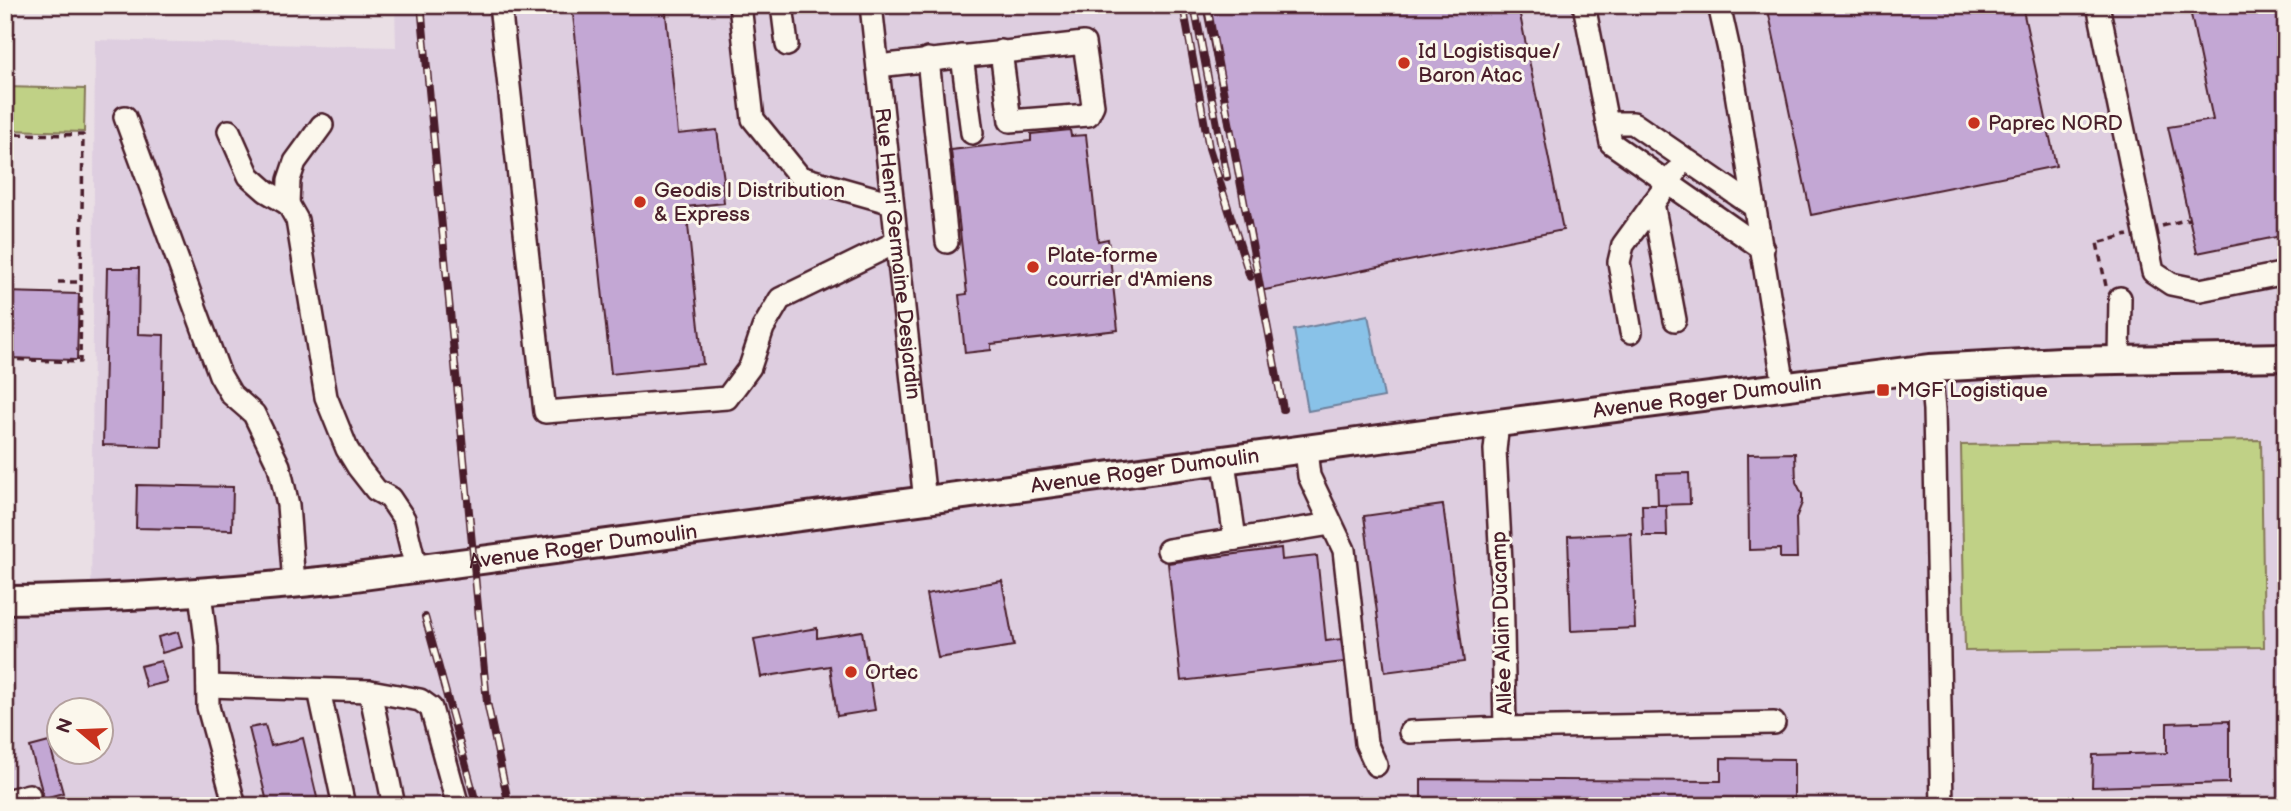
<svg xmlns="http://www.w3.org/2000/svg" width="2291" height="811" font-family="'Balsamiq Sans',sans-serif">
<style>
.built{fill:#decee0;fill-rule:evenodd}
.green{fill:#c0d186;stroke:#857858;stroke-width:2}
.water{fill:#89c2e8;stroke:#70819c;stroke-width:2}
.building{fill:#c3a7d4;stroke:#4a1f2b;stroke-width:2}
.lines{fill:none;stroke-linecap:round;stroke-linejoin:round}
.minor-casing{stroke:#4a1f2b;stroke-width:26}
.major-casing{stroke:#4a1f2b;stroke-width:32}
.path{stroke:#4a1f2b;stroke-width:3.5;stroke-dasharray:7 5;stroke-linecap:butt}
.minor{stroke:#fbf7ec;stroke-width:21}
.major{stroke:#fbf7ec;stroke-width:26}
.rail-casing{stroke:#4a1f2b;stroke-width:8}
.rail{stroke:#fbf7ec;stroke-width:5;stroke-dasharray:16;stroke-linecap:butt}
.poi-dot{fill:#c8321e;stroke:#fbf7ec;stroke-width:2.5}
.labels{text-anchor:middle;dominant-baseline:central;stroke-width:6;stroke-linejoin:round;paint-order:stroke}
.poi-label{font-size:21px;fill:#4a1f2b;stroke:#fbf7ec;text-anchor:start}
.street-label{font-size:21px;fill:#4a1f2b;stroke:#fbf7ec}
</style>
<rect width="100%" height="100%" fill="#eadfe5"/>
<filter id="ink" filterUnits="userSpaceOnUse"><feTurbulence type="fractalNoise" baseFrequency=".0143" numOctaves="2"/><feDisplacementMap in="SourceGraphic" scale="14" xChannelSelector="R" yChannelSelector="G"/><feConvolveMatrix kernelMatrix="1 2 1 2 8 2 1 2 1" color-interpolation-filters="sRGB"/></filter>
<g filter="url(#ink)">
<path class="built" d="M395,5H2286V806H5V617L91,612L95,40L396,47ZM60,710H102V752H60Z"/>
<g class="green">
<path d="M5,87L85,89L84,132L5,130Z"/>
<path d="M2261,440L2264,647L1965,651L1961,445Z"/>
</g>
<path class="water" d="M1368,315L1384,397L1308,411L1294,330Z"/>
<g class="building">
<path d="M572,5H665L678,134L717,130L724,180H722L724,203L686,207L703,364L611,374Z"/>
<path d="M1203,5H1518L1563,230L1260,291Z"/>
<path d="M1767,5H2022L2056,166L1811,215Z"/>
<path d="M2189,5H2286V235L2197,253L2168,127L2213,120Z"/>
<path d="M1070,130L1071,136L1086,135L1098,241L1108,239L1118,330L991,344V350L965,353L959,295L967,294L951,150L1031,141V134Z"/>
<path d="M107,268H139L138,334L164,335L162,447L103,445Z"/>
<path d="M5,292L79,294L77,360L5,358Z"/>
<path d="M1795,453L1796,482L1802,494V503L1796,518L1797,558H1780V549L1749,550L1748,454Z"/>
<path d="M1689,473L1690,504L1658,505L1657,474Z"/>
<path d="M137,485L233,487L232,530L136,528Z"/>
<path d="M1443,505L1464,662L1385,672L1364,516Z"/>
<path d="M1642,505H1666L1667,536H1643Z"/>
<path d="M1631,533L1635,628L1571,631L1568,536Z"/>
<path d="M1281,548L1282,560L1317,556L1326,641L1341,639L1344,662L1181,681L1168,563Z"/>
<path d="M1002,581L1014,646L938,658L926,594Z"/>
<path d="M817,628V638L862,631L875,710L837,716L830,666L761,677L754,639Z"/>
<path d="M178,632L182,647L162,653L158,637Z"/>
<path d="M161,661L167,682L146,687L140,666Z"/>
<path d="M2229,721V783L2092,787L2093,755L2167,753V723Z"/>
<path d="M265,725L271,746L303,738L319,806H268L249,728Z"/>
<path d="M49,742L63,793L44,798L30,747Z"/>
<path d="M1721,758L1794,759V806H1421V779L1721,781Z"/>
</g>
<g class="lines">
<g class="minor-casing">
<g id="minor">
<path d="M500,5L545,412L727,398L750,367L763,328L780,299L897,242"/>
<path d="M740,5L753,119L800,177L892,203"/>
<path d="M782,5L787,45"/>
<path id="s1" d="M871,5L925,501"/>
<path d="M1584,5L1607,123"/>
<path d="M1719,5L1729,50L1784,386"/>
<path d="M2098,5L2153,272L2171,284L2200,290L2286,273"/>
<path d="M962,56L972,133"/>
<path d="M928,59L947,242"/>
<path d="M878,66L1084,43L1093,105L1088,115L1010,121L1001,51"/>
<path d="M125,117L220,375L231,394L254,414L279,466L288,505L294,584"/>
<path d="M229,131L249,176L266,191L288,204L297,220L326,397L347,449L358,467L376,490L390,498L404,519L416,568"/>
<path d="M1653,203L1675,320"/>
<path d="M288,204L289,180L295,162L322,125"/>
<path d="M1755,207L1633,123H1607L1611,143L1763,249"/>
<path d="M1631,332L1619,262L1623,245L1676,172"/>
<path d="M2119,360L2120,298"/>
<path d="M1930,368L1934,410L1942,806"/>
<path d="M1306,450L1309,476L1344,550L1366,743L1376,765"/>
<path d="M1224,462L1235,539"/>
<path d="M1168,550L1331,524"/>
<path d="M200,593L207,648L208,707L235,806"/>
<path d="M208,686L370,691L394,806"/>
<path d="M319,690L344,806"/>
<path d="M370,691L420,700L431,708L458,806"/>
<path d="M1505,728L1774,723"/>
<path d="M1410,732L1505,728L1502,581L1495,450L1498,423"/>
<path d="M5,801L29,795"/>
</g>
</g>
<g class="major-casing">
<g id="major">
<path id="s2" d="M5,600C118,599 228,591 340,579L1498,423L1930,368L2061,361L2286,357"/>
</g>
</g>
<g class="path">
<path d="M5,134L83,135L80,362L5,359"/>
<path d="M2162,226L2189,219"/>
<path d="M58,282H80"/>
<path d="M2106,286L2097,243L2128,235"/>
</g>
<use href="#minor" class="minor"/>
<use href="#major" class="major"/>
<g class="rail-casing">
<g id="rail">
<path d="M421,5L487,702L509,806"/>
<path d="M1183,5L1209,148L1250,277"/>
<path d="M1194,5L1227,177"/>
<path d="M1207,5L1283,409"/>
<path d="M425,617L477,806"/>
</g>
</g>
<use href="#rail" class="rail"/>
</g>
</g>
<g class="poi-dot">
<circle cx="1404" cy="63" r="7"/>
<circle cx="1974" cy="123" r="7"/>
<circle cx="640" cy="202" r="7"/>
<circle cx="1033" cy="267" r="7"/>
<rect x="1876" y="383" width="14" height="14" rx="3.5"/>
<circle cx="851" cy="672" r="7"/>
</g>
<g class="labels">
<g class="poi-label">
<text x="1418" y="51">Id Logistisque/<tspan x="1418" dy="24">Baron Atac</tspan></text>
<text x="1988" y="123">Paprec NORD</text>
<text x="654" y="190">Geodis | Distribution<tspan x="654" dy="24">&amp; Express</tspan></text>
<text x="1047" y="255">Plate-forme<tspan x="1047" dy="24">courrier d'Amiens</tspan></text>
<text x="1897" y="390">MGF Logistique</text>
<text x="865" y="672">Ortec</text>
</g>
<g class="street-label">
<text stroke="none"><textPath href="#s1" startOffset="250">Rue Henri Germaine Desjardin</textPath></text>
<text stroke="none"><textPath href="#s2" startOffset="1715">Avenue Roger Dumoulin</textPath></text>
<text stroke="none"><textPath href="#s2" startOffset="1148">Avenue Roger Dumoulin</textPath></text>
<text stroke="none"><textPath href="#s2" startOffset="581">Avenue Roger Dumoulin</textPath></text>
<text transform="translate(1502 623) rotate(-92)">Allée Alain Ducamp</text>
</g>
</g>
<rect width="2291" height="811" fill="none" stroke="#fbf7ec" stroke-width="28"/>
<rect x="14" y="14" width="2263" height="783" fill="none" stroke="#4a1f2b" stroke-width="2.5" filter="url(#ink)"/>
<g transform="translate(80 731) rotate(289)"><circle r="33" fill="#fbf7ec" stroke="#b4a19f" stroke-width="2"/>
<path d="M0-5L12 26L0 18L-12 26Z" fill="#c8321e"/>
<text y="-10" font-size="19" font-weight="bold" text-anchor="middle" fill="#4a1f2b">N</text>
</g>
</svg>
